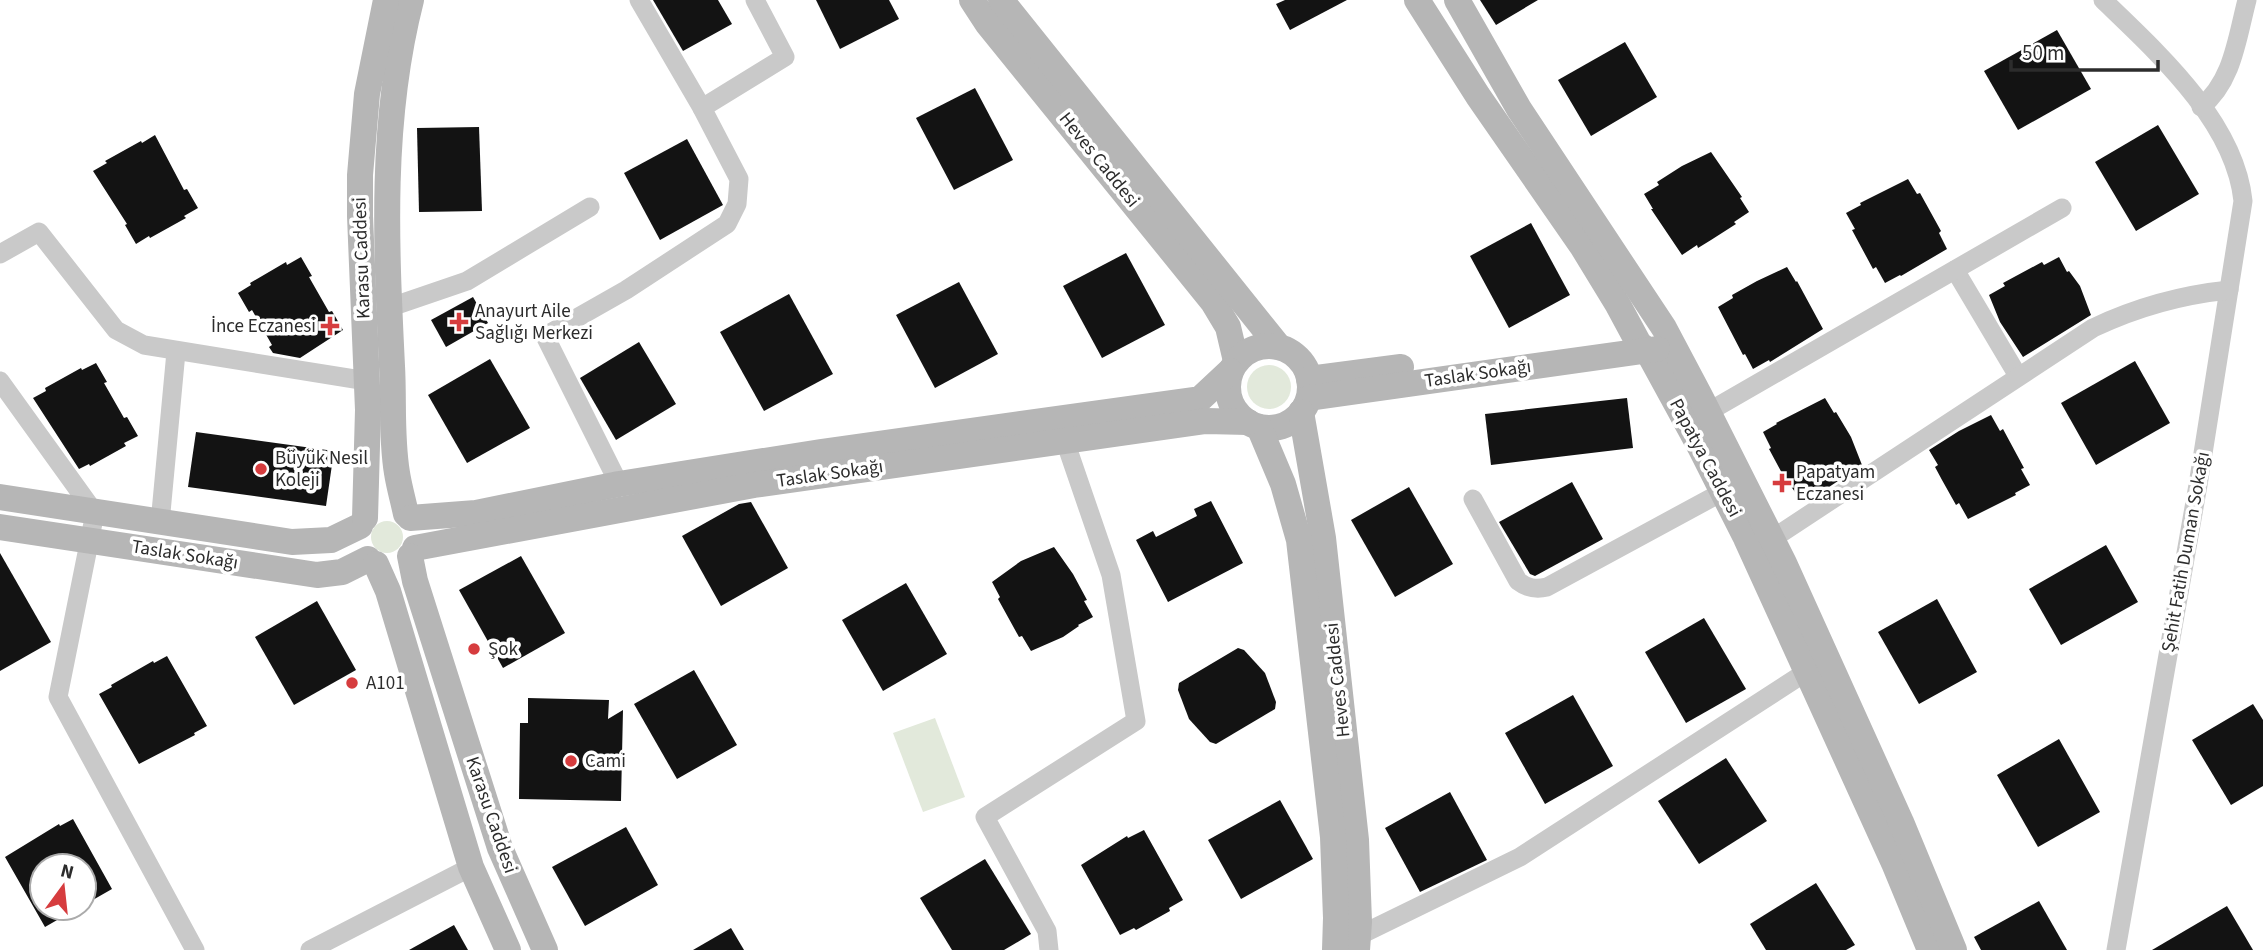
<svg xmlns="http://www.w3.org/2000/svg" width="2263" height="950" font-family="'Source Sans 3',sans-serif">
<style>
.green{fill:#e2e9db}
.building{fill:#131313}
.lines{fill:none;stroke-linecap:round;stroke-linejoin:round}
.street{stroke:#c9c9c9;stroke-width:19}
.secondary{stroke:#b6b6b6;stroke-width:26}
.poi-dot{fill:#d63c3e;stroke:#fff;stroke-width:2.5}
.labels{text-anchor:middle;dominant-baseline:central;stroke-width:7;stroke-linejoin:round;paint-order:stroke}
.street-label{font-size:19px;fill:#2c2c2c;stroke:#fff}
.poi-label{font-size:19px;fill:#2c2c2c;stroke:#fff;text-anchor:start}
</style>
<rect width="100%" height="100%" fill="#fff"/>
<g class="green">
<circle cx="1269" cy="387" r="22"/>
<circle cx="387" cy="537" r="16"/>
<path d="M935,718L965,797L923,812L893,733Z"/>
</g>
<g class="building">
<path d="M653,0H718L732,24L683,51Z"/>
<path d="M816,0H889L899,19L840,49Z"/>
<path d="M1285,0H1347L1290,30L1276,4Z"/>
<path d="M1480,0H1538L1496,25Z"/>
<path d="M2057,30L2091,89L2018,130L1984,71Z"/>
<path d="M1625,42L1657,97L1591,136L1558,80Z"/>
<path d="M975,88L1013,160L954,190L916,118Z"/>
<path d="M2158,125L2199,194L2136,231L2095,162Z"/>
<path d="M479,127L482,211L419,212L417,128Z"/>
<path d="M155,135L184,190L187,189L198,208L184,216L186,218L150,238L149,236L136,244L125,225L127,224L93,171L107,163L105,161L141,141L142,143Z"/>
<path d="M687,139L723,205L660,240L624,173Z"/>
<path d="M1711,152L1742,197L1740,198L1749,212L1734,222L1736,224L1711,240L1698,248L1697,245L1682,255L1651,209H1653L1644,194L1659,185L1657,182L1682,166Z"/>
<path d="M1908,179L1917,194L1920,193L1941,231L1939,233L1947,249L1901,276L1900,275L1885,283L1876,267L1873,269L1852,230L1855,229L1846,213L1861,205L1860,203Z"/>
<path d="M1531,223L1570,295L1509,328L1470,256Z"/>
<path d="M1126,253L1165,325L1102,358L1063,286Z"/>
<path d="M301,257L312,276L309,277L329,312L332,311L343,330L300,358L273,353L269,347L272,345L252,310L249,312L238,293L251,285L250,283L286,262L287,265Z"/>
<path d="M2059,257L2067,272L2069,271L2080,286L2091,315L2023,357L2000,322L1989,295L2005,286L2003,283L2042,262L2044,265Z"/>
<path d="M1787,267L1796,282L1797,281L1823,329L1770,362L1769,360L1753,369L1745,354L1743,355L1718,307L1733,298L1732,295L1757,281Z"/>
<path d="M959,282L998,354L935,388L896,315Z"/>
<path d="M789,294L833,374L764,411L720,332Z"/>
<path d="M473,297L488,323L446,347L431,320Z"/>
<path d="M639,342L676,404L616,440L580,378Z"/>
<path d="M490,359L530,428L467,463L428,395Z"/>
<path d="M2135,361L2170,423L2096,465L2061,403Z"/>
<path d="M96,363L107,382L104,383L124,418L127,417L138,436L124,443L126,446L90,466L89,464L79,469L33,398L46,391L45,388L81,368L82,370Z"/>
<path d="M1627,398L1633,448L1491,465L1485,414Z"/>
<path d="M1825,398L1834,413L1836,412L1851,437L1862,465L1817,495L1802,502L1783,475L1769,449L1771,448L1763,432L1777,424L1776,423Z"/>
<path d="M1991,415L2000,431L2003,429L2024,468L2021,469L2030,485L2015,493L2016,495L1968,519L1959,503L1956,505L1942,480L1935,467L1938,465L1929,450L1959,431Z"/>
<path d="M196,432L334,451L326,506L188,487Z"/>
<path d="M1572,482L1603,539L1535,576L1530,574L1499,522Z"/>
<path d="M1409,487L1453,564L1395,597L1351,520Z"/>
<path d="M1211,501L1243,563L1168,602L1136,540L1153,531L1156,537L1197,516L1194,509Z"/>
<path d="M751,502L788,568L721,606L682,536L739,504Z"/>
<path d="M2106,545L2138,602L2061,645L2029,589Z"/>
<path d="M1054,547L1073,574L1087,600L1084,601L1093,617L1078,625L1079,626L1063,637L1031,651L1022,636L1019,637L998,599L1000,597L992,582L1021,561Z"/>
<path d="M0,553L51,642L0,671Z"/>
<path d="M521,556L565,633L503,668L459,590Z"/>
<path d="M906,583L947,654L883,691L842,620Z"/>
<path d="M1937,599L1977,672L1919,704L1878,632Z"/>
<path d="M317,601L356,670L294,705L255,637Z"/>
<path d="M1704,618L1746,689L1686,723L1645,652Z"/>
<path d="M1238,648L1244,650L1265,673L1276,702L1275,709L1216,744L1210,742L1189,719L1178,690L1179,683Z"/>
<path d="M167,656L207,726L194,733L195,735L139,764L99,694L112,687L111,685L153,661L154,663Z"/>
<path d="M694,670L737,745L677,779L634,704Z"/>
<path d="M1573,695L1613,766L1545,804L1505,733Z"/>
<path d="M528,698L609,700L608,719L623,710L621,801L519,799L520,723H528Z"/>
<path d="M2253,704L2263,720V786L2231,805L2192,740Z"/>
<path d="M2059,739L2100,812L2038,847L1997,775Z"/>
<path d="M1726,758L1767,821L1699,864L1658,801Z"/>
<path d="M1450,792L1487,860L1420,892L1385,828Z"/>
<path d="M1280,800L1313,859L1241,899L1208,840Z"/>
<path d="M73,819L112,889L84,905V866H42V908H78L45,927L5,857L59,824L60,826Z"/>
<path d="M626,827L658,885L585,926L552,867Z"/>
<path d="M1144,830L1183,900L1169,908L1170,911L1136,930L1134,928L1120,935L1081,865L1127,836L1128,838Z"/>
<path d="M985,859L1031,934L1004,950H952L920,898Z"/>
<path d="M1816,883L1855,945L1846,950H1766L1750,924Z"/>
<path d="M2039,901L2067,950H1981L1974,937Z"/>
<path d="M2227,906L2253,950H2152Z"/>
<path d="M454,925L468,950H409Z"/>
<path d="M731,928L744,950H693Z"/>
</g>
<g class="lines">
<g class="street">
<path d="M2103,0C2158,53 2235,122 2243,201L2198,485L2116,950"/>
<path d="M2201,107C2233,81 2237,38 2247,0"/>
<path d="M702,108L785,57L755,0"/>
<path d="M0,254L39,232L116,330L144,345L367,381"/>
<path d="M1955,270L2018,376"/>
<path d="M388,308L467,281L590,207"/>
<path d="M0,381L95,513L58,697L195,950"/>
<path d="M1708,412L2062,208"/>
<path d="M619,484L545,336L626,290L727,224L737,204L739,179L702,108L639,0"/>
<path d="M1473,499L1518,581C1527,588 1535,590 1547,587L1724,491"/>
<path d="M160,523L176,352"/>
<path d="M1772,539L2093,328C2137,307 2180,295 2229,290"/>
<path d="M1348,941L1520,857L1806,672"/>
<path d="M310,950L471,867"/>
<path d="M1049,950L1047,931L985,817L1136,721L1111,575L1065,441"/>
</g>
<g class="secondary">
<path d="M972,0L987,23L1213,302L1228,327L1236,361"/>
<path d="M1001,0L1279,347"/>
<path d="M1417,0L1478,96L1582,246L1618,305L1639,344L1647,350L1700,447L1746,538L1894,863L1930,950"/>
<path d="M1457,0L1519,109L1664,328L1700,396L1784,563L1901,822L1954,950"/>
<circle cx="1269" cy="387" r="41"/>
<path d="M1309,379L1401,367"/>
<path d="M1309,398L1657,349"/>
<path d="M1301,412L1323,538L1356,840L1359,922L1357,950"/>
<path d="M1259,427L1283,484L1299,540L1333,837L1336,918L1335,950"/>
<path d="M0,497L292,542L331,540L360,526"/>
<path d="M406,514C403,500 399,486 397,473C391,437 394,401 392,366C386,243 380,121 411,0"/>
<path d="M365,518L368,410L360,216V175L367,94L386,0"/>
<path d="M410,518L476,513L619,484L821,452L1200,399L1230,371"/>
<path d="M0,527L317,575L342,572L368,559"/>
<path d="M415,548L754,485L1206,421L1248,422"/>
<path d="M410,556L415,581L500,848L545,950"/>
<path d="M376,564L388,591L471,867L508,950"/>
</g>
</g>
<g class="poi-dot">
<path d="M455.5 311.5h7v7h7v7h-7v7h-7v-7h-7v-7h7z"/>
<path d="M326.5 315.5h7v7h7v7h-7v7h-7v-7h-7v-7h7z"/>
<circle cx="261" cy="469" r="7"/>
<path d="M1778.5 472.5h7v7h7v7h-7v7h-7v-7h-7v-7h7z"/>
<circle cx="474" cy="649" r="7"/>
<circle cx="352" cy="683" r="7"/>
<circle cx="571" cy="761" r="7"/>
</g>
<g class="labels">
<g class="street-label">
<text transform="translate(1099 160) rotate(51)">Heves Caddesi</text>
<text transform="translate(362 258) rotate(-92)">Karasu Caddesi</text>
<text transform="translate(1478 374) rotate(-8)">Taslak Sokağı</text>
<text transform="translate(1705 458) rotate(62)">Papatya Caddesi</text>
<text transform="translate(830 474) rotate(-8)">Taslak Sokağı</text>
<text transform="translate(2186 552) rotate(-80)">Şehit Fatih Duman Sokağı</text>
<text transform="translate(185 555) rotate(9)">Taslak Sokağı</text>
<text transform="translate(1338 680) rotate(-96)">Heves Caddesi</text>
<text transform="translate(491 815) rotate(71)">Karasu Caddesi</text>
</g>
<g class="poi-label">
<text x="475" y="311">Anayurt Aile<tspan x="475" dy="22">Sağlığı Merkezi</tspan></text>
<text x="316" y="326" text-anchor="end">İnce Eczanesi</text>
<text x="275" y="458">Büyük Nesil<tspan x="275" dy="22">Koleji</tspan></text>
<text x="1796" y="472">Papatyam<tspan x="1796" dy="22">Eczanesi</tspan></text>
<text x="488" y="649">Şok</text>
<text x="366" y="683">A101</text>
<text x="585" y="761">Cami</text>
</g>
</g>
<g transform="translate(63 887) rotate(15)"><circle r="33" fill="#ffffff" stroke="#ababab" stroke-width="2"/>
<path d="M0-5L12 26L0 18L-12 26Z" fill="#d63c3e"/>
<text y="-10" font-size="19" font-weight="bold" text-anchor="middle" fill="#2c2c2c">N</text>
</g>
<path d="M2011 60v10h147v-10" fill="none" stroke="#2c2c2c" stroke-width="3.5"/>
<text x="2022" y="60" font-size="21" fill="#2c2c2c" stroke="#ffffff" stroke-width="5" paint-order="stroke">50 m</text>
</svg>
